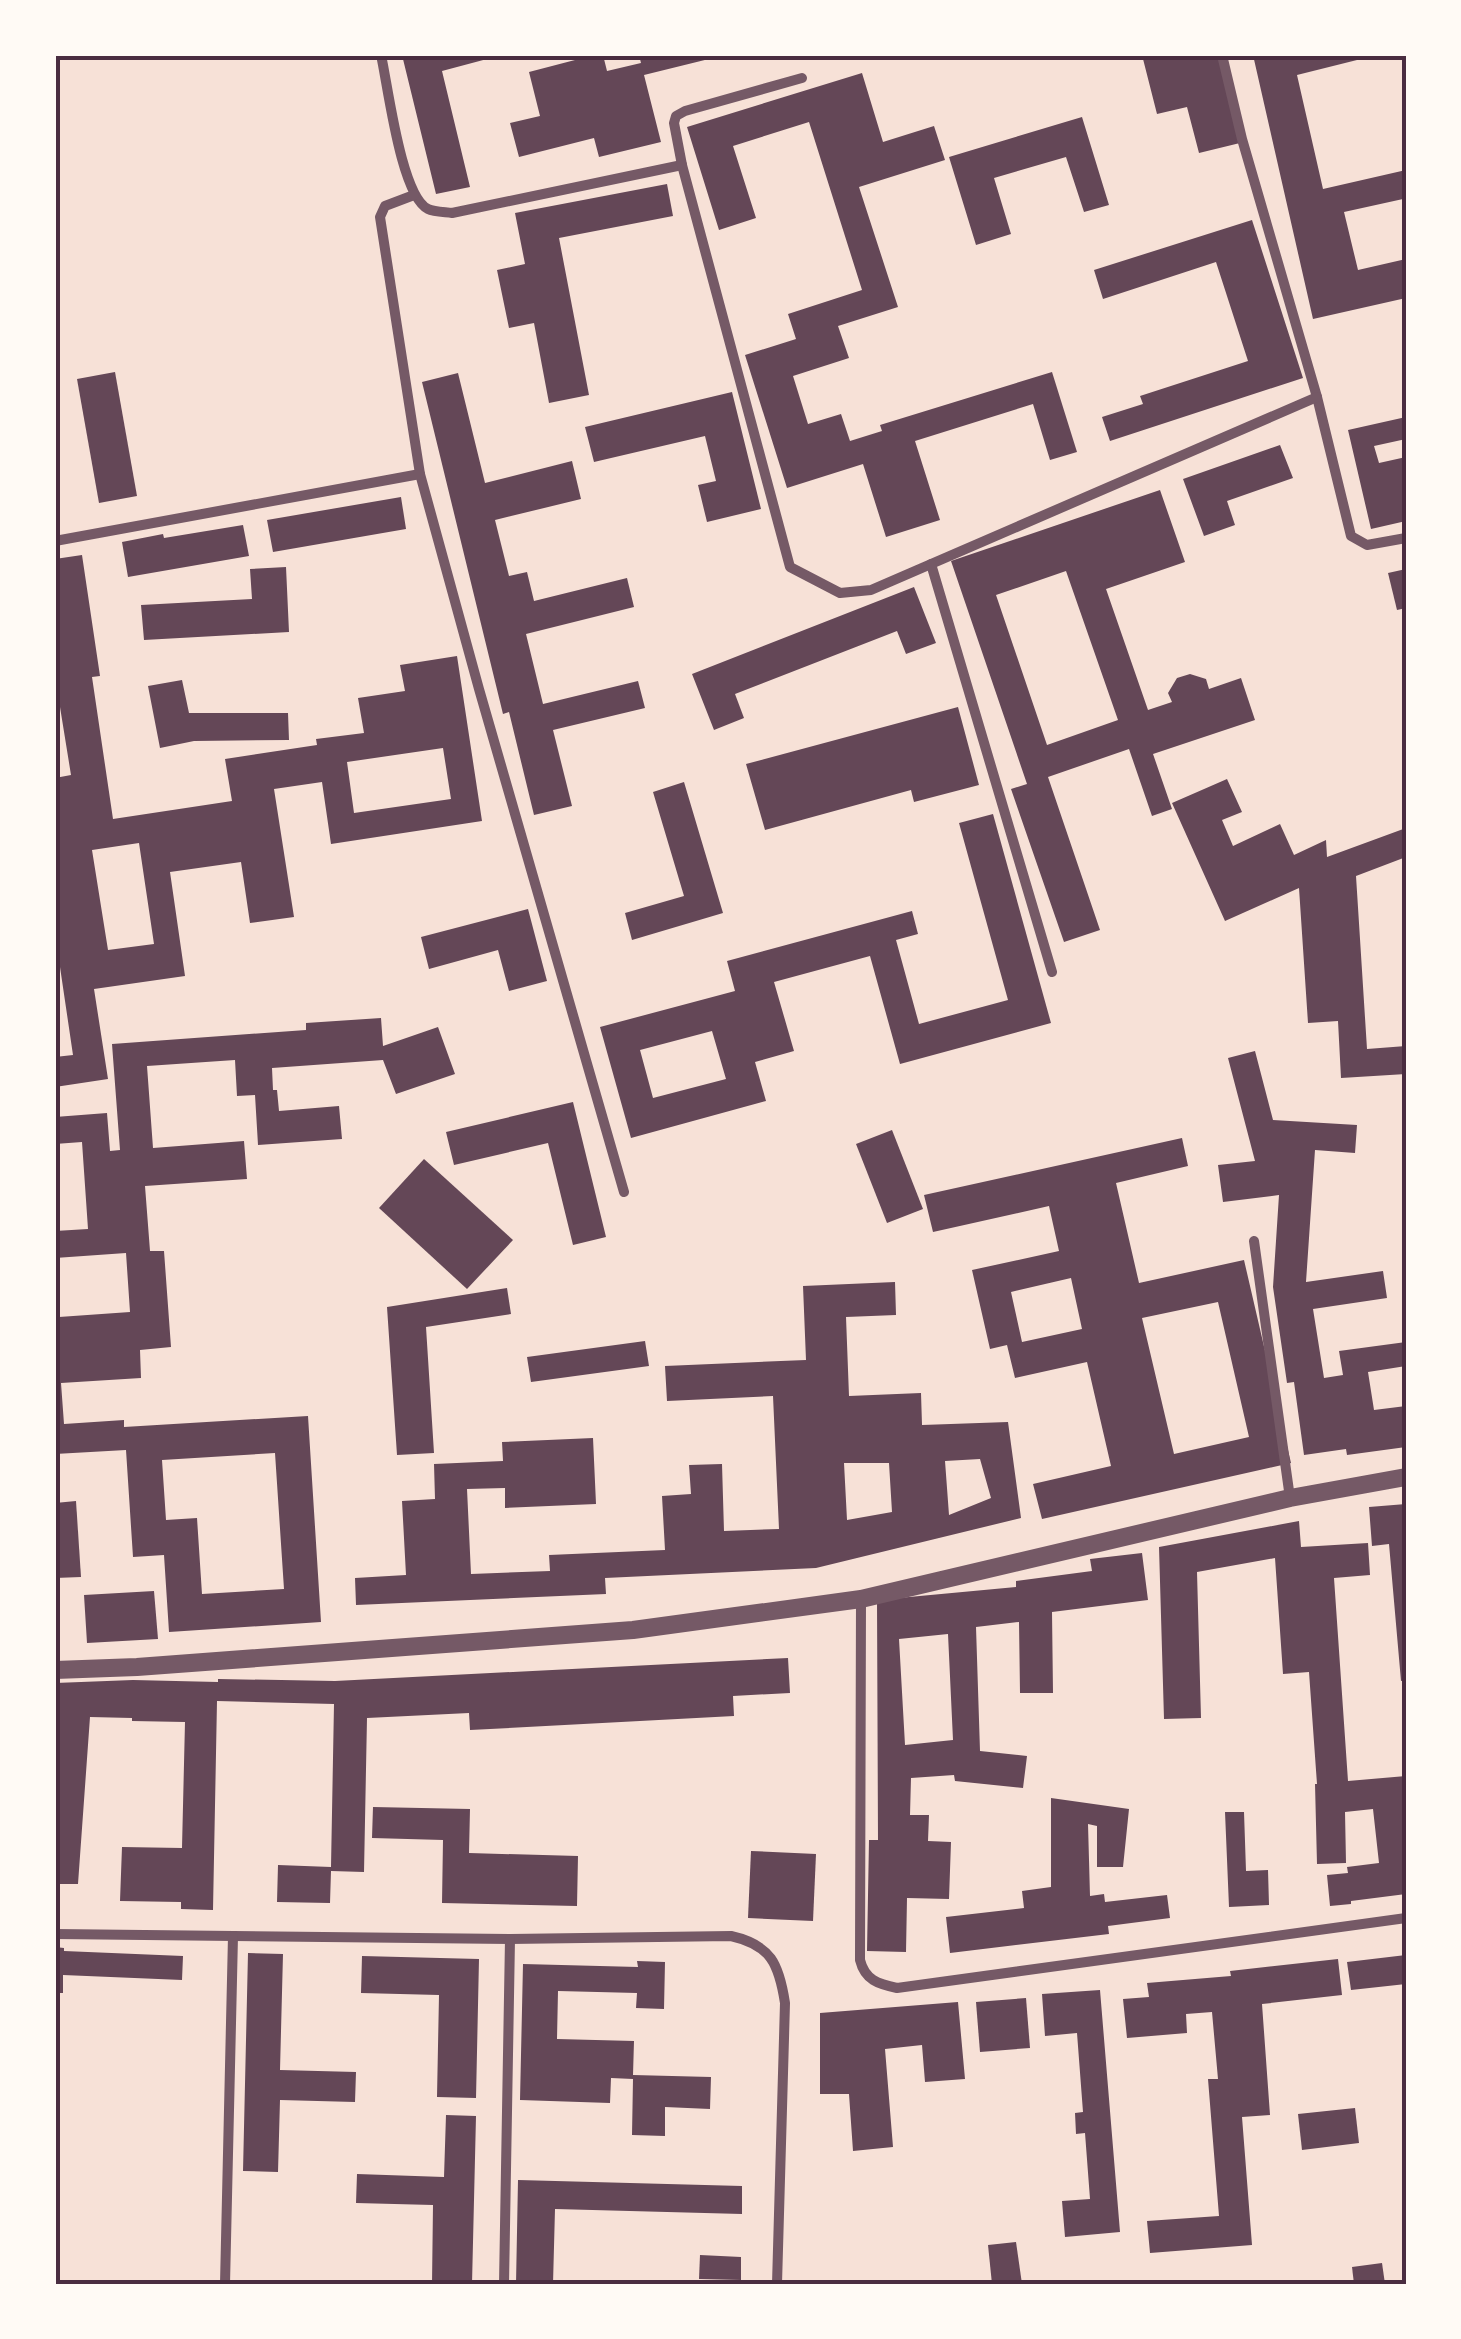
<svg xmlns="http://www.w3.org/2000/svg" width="1461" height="2339" font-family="Inter,sans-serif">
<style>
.building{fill:#644757;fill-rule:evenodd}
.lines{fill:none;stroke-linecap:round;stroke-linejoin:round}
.minor{stroke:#755966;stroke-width:10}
.tertiary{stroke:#755966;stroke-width:18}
.neatline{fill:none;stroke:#4a2c40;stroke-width:4}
</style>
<rect width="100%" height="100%" fill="#f7e1d7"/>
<g class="building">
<path d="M402,55H502L442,71L470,187L436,194Z"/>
<path d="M573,55H603L607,71L641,63L639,55L721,56L644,75L661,142L599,157L594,138L519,157L510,123L540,116L529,72L575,60Z"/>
<path d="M1142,55H1219L1240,143L1199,153L1187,107L1157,114Z"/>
<path d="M1253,55H1377L1297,75L1323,189L1406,170V206L1403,199L1344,212L1358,270L1406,259V298L1313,319Z"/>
<path d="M862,73L883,142L934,126L945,160L859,187L898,307L838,326L849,358L793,376L808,424L841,414L850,441L882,431L880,425L1052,372L1077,452L1050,460L1033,404L915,441L940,520L886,537L863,464L787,488L745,355L796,339L788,314L862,290L809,122L733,146L756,218L719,230L687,127Z"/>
<path d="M1082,117L1109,205L1084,212L1066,157L994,178L1011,234L976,245L949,157Z"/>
<path d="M667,184L673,216L559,238L589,395L549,403L534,323L509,328L497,270L525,264L515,213Z"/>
<path d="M1252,220L1303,378L1110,441L1102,417L1143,404L1140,396L1248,361L1216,262L1103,299L1094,270Z"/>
<path d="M115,372L137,496L99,503L77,379Z"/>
<path d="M458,373L485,483L572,461L581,499L495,520L509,576L527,572L534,601L627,578L634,607L526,634L543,704L638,681L645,708L553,730L572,806L534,815L509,712L503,714L422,382Z"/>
<path d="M732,392L761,509L707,522L698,485L716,481L705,436L594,462L585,427Z"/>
<path d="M1406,417V439L1374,446L1379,463L1406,457V521L1371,529L1348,430Z"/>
<path d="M1280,445L1293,478L1227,501L1235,525L1204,536L1183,479Z"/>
<path d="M1160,490L1185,562L1106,589L1148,710L1172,702L1168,693L1177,678L1190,674L1206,679L1209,689L1241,678L1255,720L1153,754L1172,809L1152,816L1129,749L1048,777L1100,930L1064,942L1011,789L1027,784L951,561ZM1066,571L1118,720L1047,745L996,595Z"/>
<path d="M401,497L406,529L273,552L267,520Z"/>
<path d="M243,525L249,556L128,577L122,542L163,534L164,538Z"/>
<path d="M82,555L100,676L92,677L113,819L232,801L225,759L317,745L316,739L364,733L358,698L405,691L400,665L457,656L482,821L331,844L322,782L274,789L294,917L250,923L241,862L170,872L185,976L94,989L108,1079L55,1087V1057L73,1055L60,967L55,968V778L71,775L60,707L55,708V559ZM443,748L451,799L354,813L347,762ZM139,843L154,944L108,950L92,850Z"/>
<path d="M286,567L289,632L144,640L141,605L252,599L250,569Z"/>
<path d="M1406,569V608L1397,610L1388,573Z"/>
<path d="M914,587L936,643L906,654L897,631L735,694L744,718L714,730L692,674Z"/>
<path d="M182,680L189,713H288L289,740L194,741L160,748L148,686Z"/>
<path d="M958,707L979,785L914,802L911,790L765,830L746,764Z"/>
<path d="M1227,779L1242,812L1222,820L1233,846L1280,824L1294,855L1326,840L1327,857L1406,828V857L1356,876L1367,1049L1406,1046V1074L1341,1078L1338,1021L1308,1023L1299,888L1225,921L1172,803Z"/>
<path d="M684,782L723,913L632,940L625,913L684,896L653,792Z"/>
<path d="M993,814L1051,1023L900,1064L870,956L774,982L794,1051L755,1062L766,1101L631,1138L600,1027L735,991L727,961L912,911L918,934L896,940L919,1024L1008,1000L959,823ZM712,1031L726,1079L653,1098L640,1050Z"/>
<path d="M528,909L547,981L509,991L498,950L429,969L421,937Z"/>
<path d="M381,1018L383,1046L438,1027L455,1074L396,1094L383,1060L272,1068L273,1090H277L279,1111L339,1106L342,1139L258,1145L255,1095L237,1096L235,1060L147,1066L153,1148L244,1141L247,1179L145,1186L150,1251H164L171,1347L140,1350L141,1378L61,1383L64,1424L124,1420V1427L308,1416L321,1622L169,1632L164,1555L133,1557L126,1450L55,1454V1299L58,1298L59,1317L130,1312L126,1253L55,1258V1231L88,1229L82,1142L55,1144V1117L107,1113L110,1151L120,1150L112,1044L306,1030V1023ZM275,1453L284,1589L202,1594L197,1518L166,1520L162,1460Z"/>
<path d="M1255,1051L1273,1120L1357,1125L1355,1153L1315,1150L1306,1282L1383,1271L1387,1298L1313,1309L1324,1378L1343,1375L1339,1351L1406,1342V1366L1368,1372L1374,1410L1406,1406V1447L1347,1455L1346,1449L1304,1455L1294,1382L1287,1383L1273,1287L1279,1195L1223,1202L1218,1165L1255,1161L1228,1058Z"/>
<path d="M573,1102L606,1237L573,1245L548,1143L454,1165L446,1132Z"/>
<path d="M892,1130L923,1209L887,1223L856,1144Z"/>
<path d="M1182,1138L1188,1166L1116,1183L1139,1283L1244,1260L1291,1463L1042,1519L1033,1484L1111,1466L1087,1362L1015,1378L1007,1345L990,1349L972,1270L1059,1251L1049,1206L933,1232L924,1195ZM1071,1278L1082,1329L1022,1342L1011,1292ZM1218,1302L1249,1437L1174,1454L1142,1318Z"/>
<path d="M424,1159L513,1240L467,1289L379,1208Z"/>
<path d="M895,1282L896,1315L846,1317L849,1396L921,1393L922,1425L1008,1422L1021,1518L816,1568L605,1578L606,1594L356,1605L355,1578L406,1575L402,1501L435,1499L434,1464L503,1461L502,1442L593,1438L596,1504L505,1508V1488L467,1489L471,1574L550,1571L549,1555L665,1550L662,1496L691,1494L689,1465L722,1464L724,1531L779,1529L773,1396L667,1401L665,1366L806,1360L803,1286ZM980,1459L991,1498L949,1515L945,1461ZM844,1463H889L892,1512L847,1520Z"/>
<path d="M507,1288L511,1314L426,1327L434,1453L397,1455L387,1307Z"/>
<path d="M645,1341L649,1366L531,1382L527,1357Z"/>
<path d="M76,1501L81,1577L55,1578V1503Z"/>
<path d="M1406,1504V1680L1401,1681L1389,1544L1372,1546L1369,1507Z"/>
<path d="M1299,1521L1301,1547L1368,1543L1370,1575L1334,1578L1348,1781L1406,1776V1894L1351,1901V1904L1330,1906L1327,1875L1348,1873L1347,1867L1379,1863L1373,1809L1345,1812L1346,1863L1317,1864L1315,1784H1317L1309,1672L1283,1674L1275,1558L1197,1572L1201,1718L1164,1719L1159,1547Z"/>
<path d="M1142,1553L1148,1600L1052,1612L1053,1693H1020L1019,1622L976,1627L980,1751L1027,1756L1023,1788L955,1781L954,1775L911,1778L910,1815H929L928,1841L951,1842L949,1899L907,1898L906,1952L867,1951L869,1840H878L877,1600L1016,1587V1581L1092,1571L1090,1559ZM948,1634L953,1740L905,1745L899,1639Z"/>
<path d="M154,1591L158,1639L87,1643L84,1595Z"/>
<path d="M788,1658L790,1693L733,1696L734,1716L470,1730L469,1713L367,1718L364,1872L331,1871L330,1903L277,1902L278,1865L331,1867L334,1704L217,1701L213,1910L181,1909V1902L120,1901L122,1847L182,1848L185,1722L132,1721V1718L90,1717L78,1884H55V1683L133,1680L218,1682V1679L335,1681Z"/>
<path d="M1051,1798L1129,1809L1123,1867H1097V1826L1088,1824L1090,1896L1104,1894L1105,1902L1167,1895L1170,1918L1108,1926L1109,1934L950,1953L946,1917L1024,1908L1022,1891L1051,1887Z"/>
<path d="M373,1807L470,1809L469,1853L578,1856L577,1906L442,1903L443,1840L372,1838Z"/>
<path d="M1225,1812H1244L1246,1871L1268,1870L1269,1905L1229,1907Z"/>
<path d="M751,1851L816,1854L813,1921L748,1918Z"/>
<path d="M55,1947L64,1948V1951L183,1956L182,1980L63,1975V1993H55Z"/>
<path d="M248,1953L283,1954L280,2070L356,2072L355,2102L280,2100L278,2172L243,2171Z"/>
<path d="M1406,1955V1984L1351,1990L1347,1962Z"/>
<path d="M362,1956L479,1959L476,2098L437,2097L439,1995L361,1993Z"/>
<path d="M1338,1959L1342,1995L1262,2004L1270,2115L1242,2117L1252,2245L1150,2253L1147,2221L1219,2216L1208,2079H1218L1212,2012L1186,2014L1187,2033L1127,2038L1123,1999L1149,1997L1147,1983L1231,1976L1230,1971Z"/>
<path d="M637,1961L665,1962L664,2009L636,2008L637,1993L558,1991L557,2039L634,2041L633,2075L711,2077L710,2109L665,2107V2136L632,2135L633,2079L611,2078L610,2103L520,2100L523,1964L638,1967Z"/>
<path d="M1100,1990L1120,2232L1065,2237L1062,2201L1090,2199L1085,2133L1076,2134L1075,2113L1083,2112L1077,2033L1045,2036L1042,1994Z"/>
<path d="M1026,1998L1030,2048L980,2052L976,2002Z"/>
<path d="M958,2002L965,2079L925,2082L922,2045L885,2049L893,2147L853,2151L849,2094H820V2013Z"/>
<path d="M1355,2108L1359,2143L1302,2150L1298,2114Z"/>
<path d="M446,2115L476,2116L472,2284H432L433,2205L356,2203L357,2174L444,2177Z"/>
<path d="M518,2180L742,2186V2214L555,2209L553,2284H516Z"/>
<path d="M1016,2242L1022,2284H992L988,2245Z"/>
<path d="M700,2255L741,2257V2280L699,2279Z"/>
<path d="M1382,2263L1385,2284H1354L1352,2267Z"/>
</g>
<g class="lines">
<g class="minor">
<path d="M381,55C388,86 401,196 428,209C434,212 445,212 452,213L682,165"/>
<path d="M1222,55L1242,139L1317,397L1351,536L1367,545L1406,538"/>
<path d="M802,78L685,111L676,116L674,123L682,165L790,567L840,593L871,590L1317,397"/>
<path d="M414,195L385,206L380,217L420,474L479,689L624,1192"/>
<path d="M55,541L420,474"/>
<path d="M931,564L1052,972"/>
<path d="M1254,1241L1290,1498"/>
<path d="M861,1599L860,1960C865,1980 878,1984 897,1988L1406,1918"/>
<path d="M55,1934L510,1939L731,1936C771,1945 779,1964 785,2003L777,2284"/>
<path d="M225,2284L233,1936"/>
<path d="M504,2284L510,1939"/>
</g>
<path class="tertiary" d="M55,1670L137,1667L633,1630L861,1599L1290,1498L1406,1477"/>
</g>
<rect width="1461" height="2339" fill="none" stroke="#fffaf5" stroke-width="115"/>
<rect x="58" y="58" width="1346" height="2224" class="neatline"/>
</svg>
